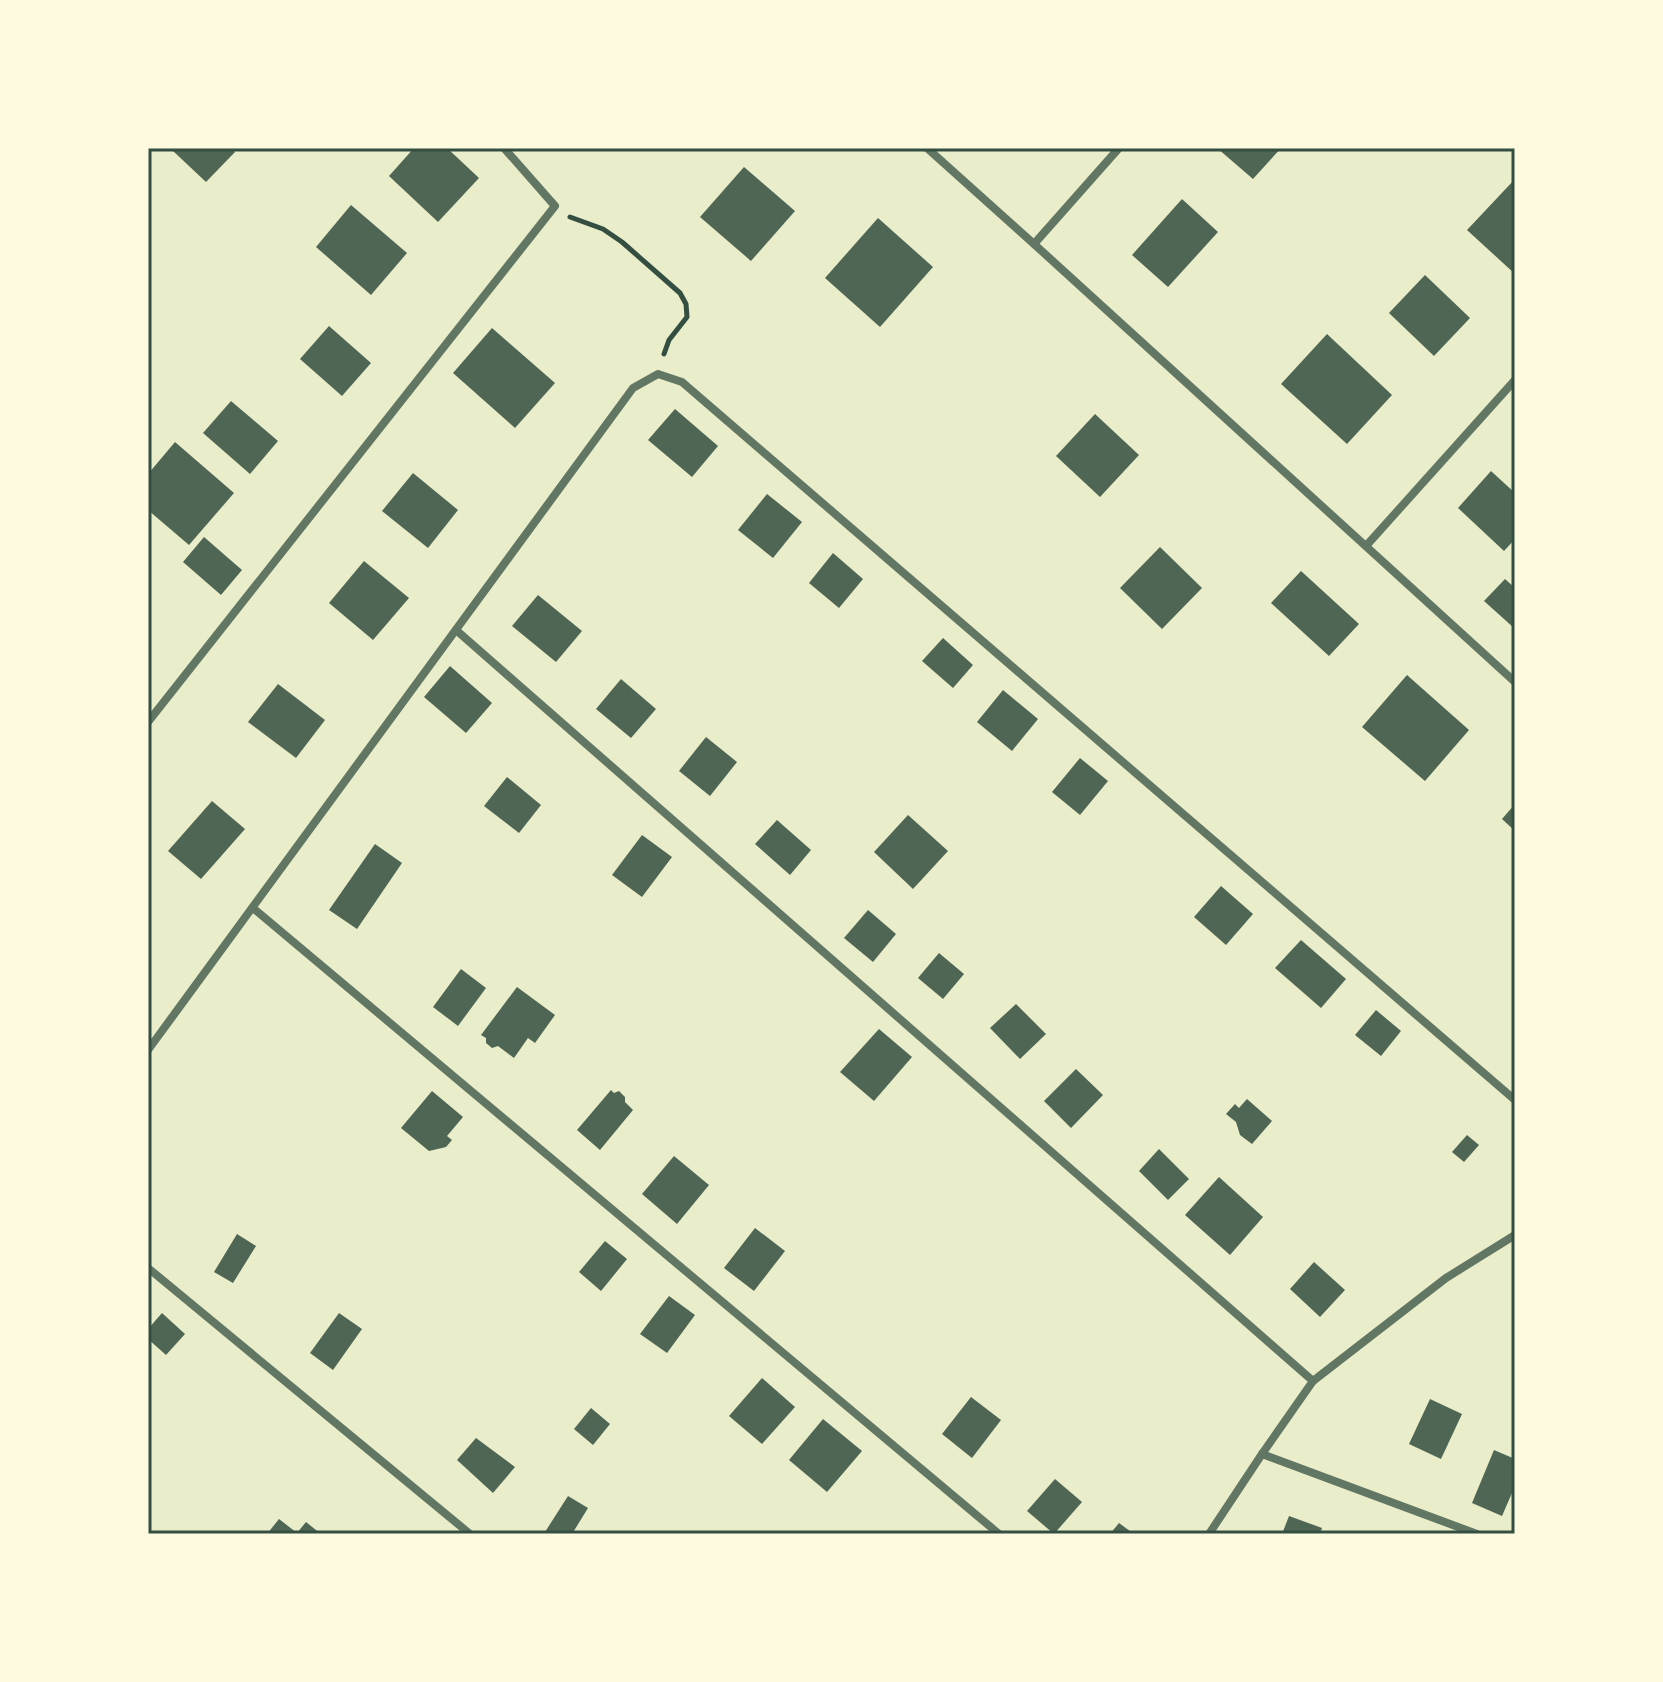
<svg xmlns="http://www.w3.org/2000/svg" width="1663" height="1682" font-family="'Golos Text',sans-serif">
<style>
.building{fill:#4f6655}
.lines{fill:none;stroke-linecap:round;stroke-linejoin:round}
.path{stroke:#344e41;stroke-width:5}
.minor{stroke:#617663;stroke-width:8}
.neatline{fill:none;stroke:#344e41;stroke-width:3}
</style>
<rect width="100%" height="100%" fill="#e9edc9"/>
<g class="building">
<path d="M174,148H231L235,152L206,182L172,150Z"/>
<path d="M414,148H447L479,178L438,222L389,176Z"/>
<path d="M1217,148H1281L1253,179Z"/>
<path d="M744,167L795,211L751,261L700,217Z"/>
<path d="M1515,179V274L1467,230Z"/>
<path d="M1182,199L1218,232L1168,287L1132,255Z"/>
<path d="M351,205L407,253L371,295L316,247Z"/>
<path d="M878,218L933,267L880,327L825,278Z"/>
<path d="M1425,275L1470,318L1434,356L1389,313Z"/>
<path d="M329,326L371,363L342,396L300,359Z"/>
<path d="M492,328L555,383L515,428L453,373Z"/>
<path d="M1327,334L1392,395L1347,444L1281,384Z"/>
<path d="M231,401L278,441L250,474L203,433Z"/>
<path d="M675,409L718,446L692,477L648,440Z"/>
<path d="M1095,414L1139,455L1100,497L1056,456Z"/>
<path d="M175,442L234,493L189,545L148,510V474Z"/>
<path d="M1491,471L1515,493V539L1504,551L1458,508Z"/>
<path d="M413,473L458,510L428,548L382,511Z"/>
<path d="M767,494L802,522L773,558L738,530Z"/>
<path d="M204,537L242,570L221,595L183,562Z"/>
<path d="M1160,547L1202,588L1162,629L1120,588Z"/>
<path d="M833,553L863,579L839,608L809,583Z"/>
<path d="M364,561L409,598L373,640L329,603Z"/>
<path d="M1301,571L1359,624L1329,656L1271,603Z"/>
<path d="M1505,579L1515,588L1514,628L1484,601Z"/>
<path d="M538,595L582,631L556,662L512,626Z"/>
<path d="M943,638L973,665L953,688L922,661Z"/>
<path d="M450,666L492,703L466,733L424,697Z"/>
<path d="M1407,675L1469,730L1425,781L1362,727Z"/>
<path d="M621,679L656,709L631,738L596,709Z"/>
<path d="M278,684L325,720L296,758L248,722Z"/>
<path d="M1003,690L1038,719L1012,751L977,722Z"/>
<path d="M706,737L737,762L710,796L679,771Z"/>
<path d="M1080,758L1108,781L1080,815L1052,792Z"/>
<path d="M507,777L541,805L519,833L484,806Z"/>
<path d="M212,801L245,829L201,879L168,851Z"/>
<path d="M1515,804V831L1502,819Z"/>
<path d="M908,815L948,851L913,889L874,852Z"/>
<path d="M777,820L811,850L790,875L755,844Z"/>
<path d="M642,835L672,857L642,897L612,875Z"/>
<path d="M375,844L402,863L357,929L329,910Z"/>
<path d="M1221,886L1253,914L1226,945L1194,917Z"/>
<path d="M868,910L896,934L873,962L844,938Z"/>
<path d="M1301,940L1346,979L1321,1008L1275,968Z"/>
<path d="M939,953L964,974L943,999L918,978Z"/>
<path d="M461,969L486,988L458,1026L433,1007Z"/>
<path d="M517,987L555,1015L535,1043L528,1038L514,1058L498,1046L492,1048L486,1043V1038L481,1035Z"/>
<path d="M1016,1004L1046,1034L1020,1059L990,1028Z"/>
<path d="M1376,1010L1401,1031L1381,1056L1355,1035Z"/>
<path d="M879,1029L912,1057L874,1101L840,1072Z"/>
<path d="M1076,1069L1103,1095L1071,1128L1044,1101Z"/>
<path d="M611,1090L614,1093L619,1091L625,1097V1102L633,1110L600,1150L577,1130Z"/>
<path d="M432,1091L463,1117L447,1136L452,1140L446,1147L429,1151L401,1128Z"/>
<path d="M1247,1099L1272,1121L1252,1144L1240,1135L1236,1122L1226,1114L1235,1104L1239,1108Z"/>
<path d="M1467,1135L1479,1145L1464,1162L1452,1152Z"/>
<path d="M1159,1149L1189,1179L1168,1200L1139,1171Z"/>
<path d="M674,1156L709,1185L677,1224L642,1194Z"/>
<path d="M1219,1177L1263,1217L1230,1255L1185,1215Z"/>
<path d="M755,1228L785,1251L754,1291L724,1268Z"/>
<path d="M237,1234L256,1246L233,1283L214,1272Z"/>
<path d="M605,1241L627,1259L601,1291L579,1272Z"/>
<path d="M1314,1262L1345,1290L1320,1317L1290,1289Z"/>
<path d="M669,1296L695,1315L667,1353L640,1334Z"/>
<path d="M162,1313L185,1334L166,1355L148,1339V1329Z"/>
<path d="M339,1313L362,1329L333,1370L310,1353Z"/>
<path d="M762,1378L795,1407L762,1444L729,1416Z"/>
<path d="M971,1397L1001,1420L972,1458L942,1434Z"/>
<path d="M1430,1399L1462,1414L1441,1459L1409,1444Z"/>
<path d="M591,1408L610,1424L593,1445L574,1429Z"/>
<path d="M823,1419L862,1451L827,1492L789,1460Z"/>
<path d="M476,1438L515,1467L493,1493L457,1460Z"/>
<path d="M1494,1450L1515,1459V1486L1502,1516L1472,1503Z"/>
<path d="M1055,1479L1082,1502L1054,1534L1027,1511Z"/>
<path d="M568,1496L588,1508L572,1534H549L545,1532Z"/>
<path d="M1289,1516L1322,1528L1320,1534H1282Z"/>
<path d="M279,1519L297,1533L306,1522L321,1534H267Z"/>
<path d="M1119,1523L1134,1534H1110Z"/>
</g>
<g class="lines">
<path class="path" d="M570,217L603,229L622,242L680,293L686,304L687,317L669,340L664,354"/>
<g class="minor">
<path d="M927,148L1034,244L1515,682"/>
<path d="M1034,244L1119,148"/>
<path d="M1366,546L1515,380"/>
<path d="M456,630L1313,1381"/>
<path d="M148,722L555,206L504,148"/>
<path d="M253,908L999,1534"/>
<path d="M148,1050L633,388L658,374L682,382L1515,1100"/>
<path d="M148,1268L470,1534"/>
<path d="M1262,1454L1477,1534"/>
<path d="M1209,1534L1262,1454L1313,1381L1446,1278L1515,1235"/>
</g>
</g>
<rect width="1663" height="1682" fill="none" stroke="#fefae0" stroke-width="300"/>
<rect x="150" y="150" width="1363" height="1382" class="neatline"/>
</svg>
